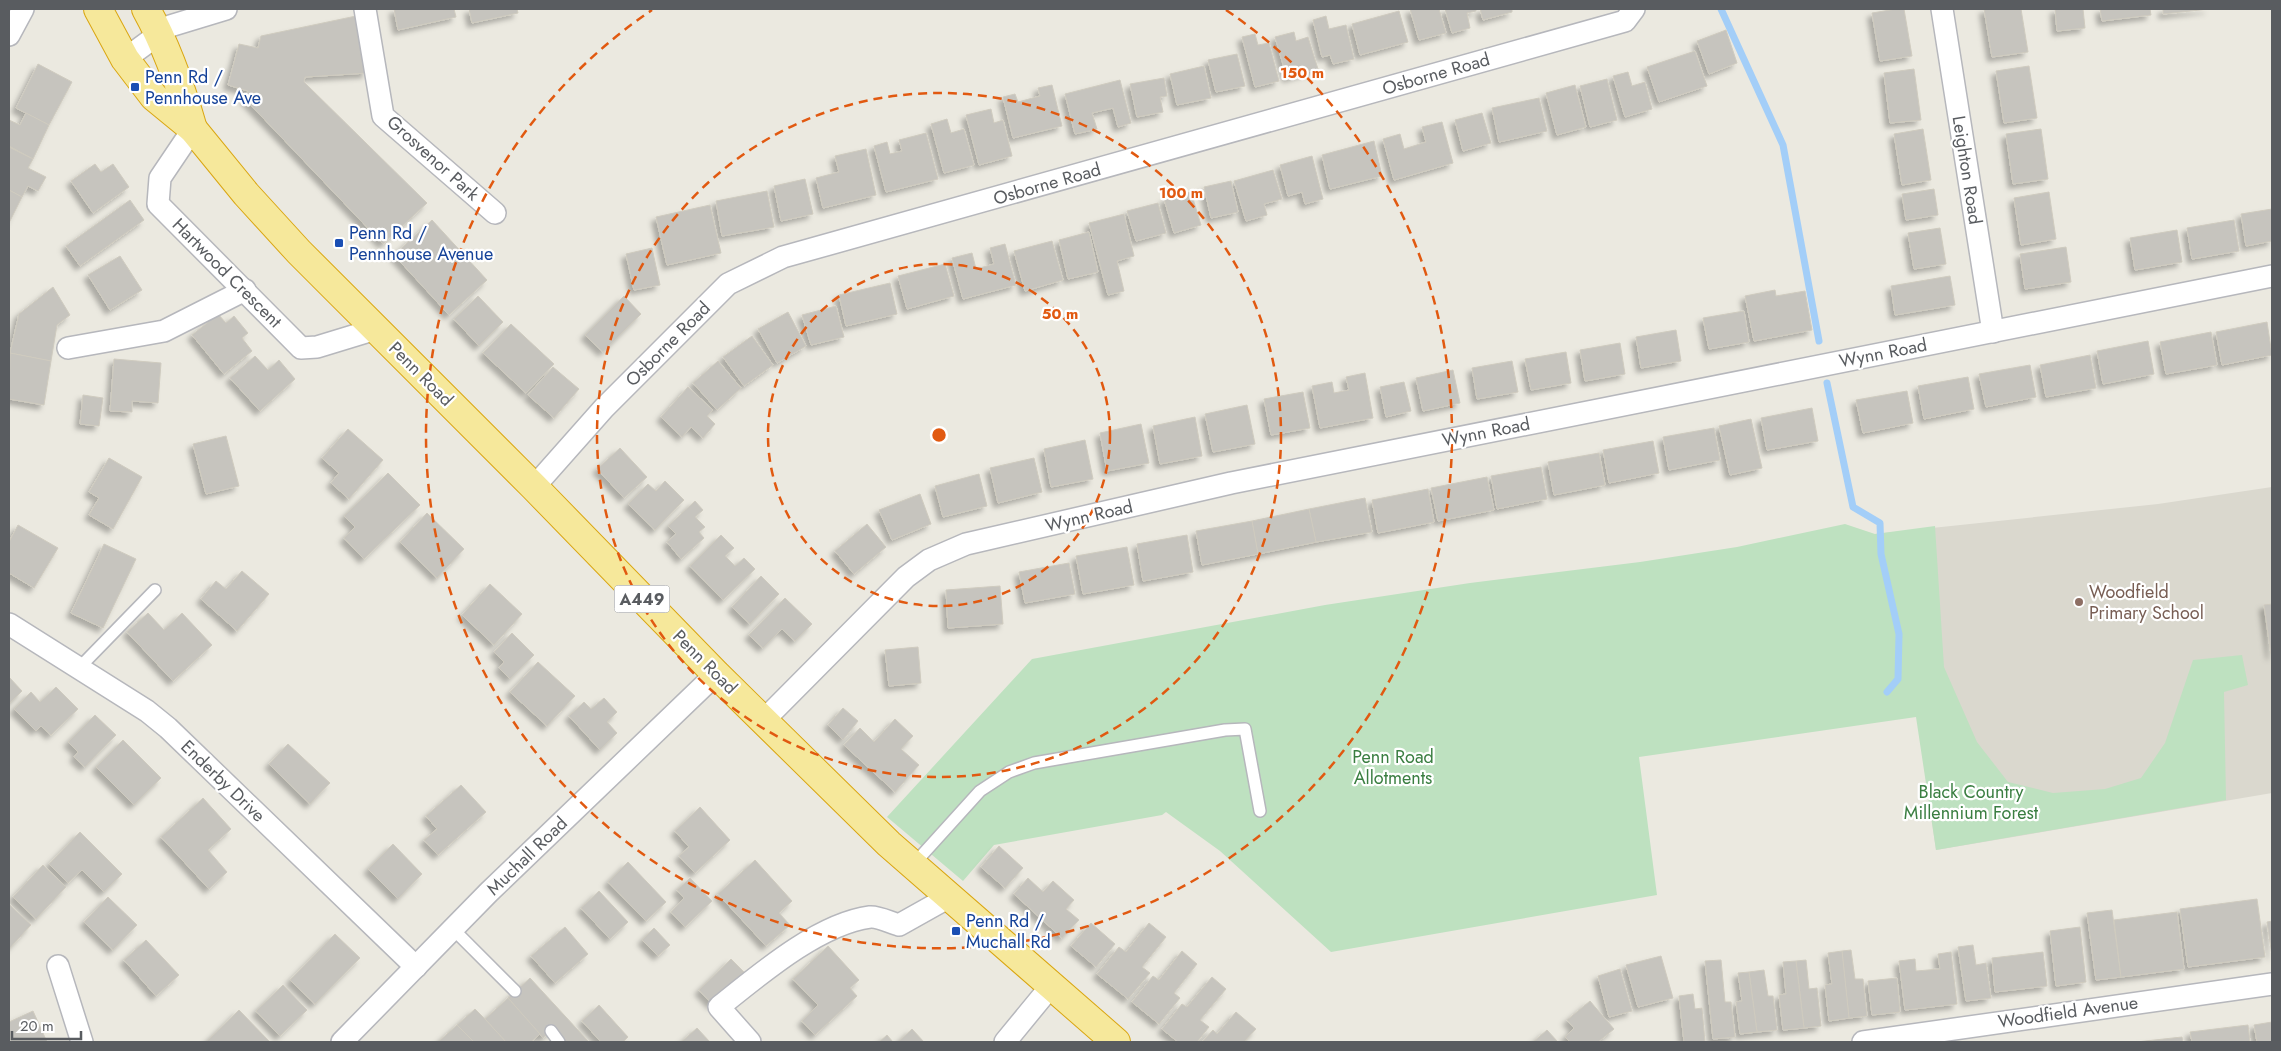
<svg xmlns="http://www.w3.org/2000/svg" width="2281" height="1051" font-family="Jost,sans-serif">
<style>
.education{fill:#dad8ce}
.green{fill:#bee1c0}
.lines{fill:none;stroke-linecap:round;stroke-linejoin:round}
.stream{stroke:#a3cef8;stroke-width:7}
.building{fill:#c6c4be;stroke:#cfcbbf;filter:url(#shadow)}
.service-casing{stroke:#b6b7bc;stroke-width:14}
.minor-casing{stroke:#b6b7bc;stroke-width:24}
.trunk-casing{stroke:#daa611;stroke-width:30}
.service{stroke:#fff;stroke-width:11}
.minor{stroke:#fff;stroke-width:21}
.trunk{stroke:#f6e89b;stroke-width:28}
.ring{fill:none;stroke:#e15910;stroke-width:2.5;stroke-dasharray:9 6}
.transit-dot{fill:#1a4fb4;stroke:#fff;stroke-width:2}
.education-dot{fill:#8d6e63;stroke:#fff;stroke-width:2}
.labels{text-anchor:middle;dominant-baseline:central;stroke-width:4.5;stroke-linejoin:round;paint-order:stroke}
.shield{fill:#fff;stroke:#8b8d90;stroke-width:1}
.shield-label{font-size:16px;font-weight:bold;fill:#595c60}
.street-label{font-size:18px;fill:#595c60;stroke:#fff}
.transit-label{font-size:18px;fill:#164399;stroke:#fff;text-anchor:start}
.education-label{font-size:18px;fill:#785e54;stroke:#fff;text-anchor:start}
.park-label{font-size:18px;fill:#3a7e41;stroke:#fff}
.centre{fill:#e15910;stroke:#fff;stroke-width:2.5}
.ring-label{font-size:15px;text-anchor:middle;font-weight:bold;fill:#e15910;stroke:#fff;stroke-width:4.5;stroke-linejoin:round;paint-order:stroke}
</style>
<defs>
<filter id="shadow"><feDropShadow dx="-4.5" dy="4.5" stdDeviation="2.5" flood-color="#0004"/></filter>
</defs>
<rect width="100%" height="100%" fill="#ebe9e0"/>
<path class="education" d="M2272,487V793L1936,850L1917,717L1875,534L2158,504Z"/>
<path class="green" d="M1845,524L1875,534L1935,526L1944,667L1977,742L2008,782L2053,793L2105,789L2141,778L2165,743L2193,660L2242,655L2248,685L2224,692L2226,800L1936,850L1916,717L1639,757L1657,895L1331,952L1220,851L1166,812L1162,815L994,845L963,881L887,817L1032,659L1325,605L1470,583L1640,562L1737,547Z"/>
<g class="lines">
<g class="stream">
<path d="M1721,9L1783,145L1819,341"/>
<path d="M1827,383L1853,507L1880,523L1881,554L1899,634L1898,679L1887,692"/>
</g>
</g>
<g class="building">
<path d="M394,9H454L456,17L398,30Z"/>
<path d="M469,9H517L518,13L472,23Z"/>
<path d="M1410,9H1439L1446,33L1419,40Z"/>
<path d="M1445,9H1476V11L1467,13L1470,28L1452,33Z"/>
<path d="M1480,9H1512V12L1483,20Z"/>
<path d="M1896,9H1904L1912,56L1880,61L1872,13Z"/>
<path d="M1984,9H2021L2028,52L1992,57Z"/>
<path d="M2055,9H2083L2085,28L2057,31Z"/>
<path d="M2100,9H2150L2151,15L2102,21Z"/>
<path d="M2163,9H2209L2163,14Z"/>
<path d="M1399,11L1408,42L1360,55L1352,24Z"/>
<path d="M356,16L367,73L305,77L304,82L427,203L383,244L245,99L248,91L228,85L239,44L258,48L261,36Z"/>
<path d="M1326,16L1329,29L1346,25L1354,59L1333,64L1330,55L1322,57L1313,20Z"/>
<path d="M1726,30L1737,63L1709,74L1697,41Z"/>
<path d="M1294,32L1296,41L1308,37L1318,69L1287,78L1275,37Z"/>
<path d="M1255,34L1258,45L1269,43L1279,81L1255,87L1242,37Z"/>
<path d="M1695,51L1707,86L1659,102L1647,67Z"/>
<path d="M1237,54L1245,86L1216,92L1208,60Z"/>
<path d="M38,64L72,82L49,125L16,108Z"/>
<path d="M1204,66L1211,98L1177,105L1170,74Z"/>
<path d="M2029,66L2037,118L2004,123L1996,71Z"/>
<path d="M1914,69L1921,120L1890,123L1884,73Z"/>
<path d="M1628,72L1632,86L1645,82L1652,109L1625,117L1613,76Z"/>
<path d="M1164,78L1167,96L1160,97L1163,112L1137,117L1130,84Z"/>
<path d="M1607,79L1617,120L1590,127L1580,86Z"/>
<path d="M1120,80L1131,123L1118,127L1113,108L1092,113L1097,129L1075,134L1065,94Z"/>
<path d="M1052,85L1062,126L1013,138L1003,97L1015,94L1018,102L1040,96L1038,88Z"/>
<path d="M1575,85L1586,127L1557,135L1546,93Z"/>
<path d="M1539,98L1547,131L1499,142L1492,108Z"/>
<path d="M991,109L994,123L1003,120L1012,156L979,165L966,115Z"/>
<path d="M26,113L49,125L33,159L9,146V120L20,125Z"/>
<path d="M1482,113L1491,143L1463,151L1455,120Z"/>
<path d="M947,119L951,133L964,129L974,165L944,173L931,124Z"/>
<path d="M1442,122L1453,163L1394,180L1383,139L1400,134L1404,149L1426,142L1422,127Z"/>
<path d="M1923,129L1931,180L1902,185L1894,134Z"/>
<path d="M2041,129L2048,179L2013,184L2006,134Z"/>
<path d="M926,133L938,179L886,192L874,146L887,142L890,154L902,151L899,140Z"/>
<path d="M1374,141L1382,176L1330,189L1322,155Z"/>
<path d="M9,147L33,159L28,168L46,177L38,191L28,186L22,197L9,190Z"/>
<path d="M866,149L876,195L823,208L816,178L839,172L835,156Z"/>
<path d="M1312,156L1323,199L1305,204L1302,192L1288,196L1280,165Z"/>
<path d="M95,164L101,172L113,164L129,187L93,213L71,181Z"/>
<path d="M1273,170L1282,199L1264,204L1267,215L1246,221L1234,181Z"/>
<path d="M805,179L813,214L781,221L774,186Z"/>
<path d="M1231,181L1238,212L1211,218L1204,187Z"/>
<path d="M1934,189L1938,215L1906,220L1902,194Z"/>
<path d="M9,190L22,197L9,223Z"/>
<path d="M767,191L774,227L722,236L716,201Z"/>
<path d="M1191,192L1201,225L1174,233L1164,199Z"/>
<path d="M2049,192L2056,239L2021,245L2014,198Z"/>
<path d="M130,200L144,220L80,266L66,246Z"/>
<path d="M1158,203L1166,233L1136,241L1127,211Z"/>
<path d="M710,205L721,253L667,265L656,217Z"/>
<path d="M2272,209V241L2246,246L2241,214Z"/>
<path d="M1124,214L1134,256L1117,261L1124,291L1108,295L1089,223Z"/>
<path d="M432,220L487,280L449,315L394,255Z"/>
<path d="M2234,220L2239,251L2192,259L2187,228Z"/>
<path d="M1940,228L1946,264L1914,269L1908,233Z"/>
<path d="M2177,230L2182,262L2135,270L2130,238Z"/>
<path d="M1089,232L1098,272L1068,279L1059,240Z"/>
<path d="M1052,241L1063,280L1025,291L1014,251Z"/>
<path d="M1005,244L1016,285L963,299L952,258L972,253L976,269L994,264L990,248Z"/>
<path d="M2066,247L2071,282L2025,289L2020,254Z"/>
<path d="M652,248L660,285L634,290L626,254Z"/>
<path d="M120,256L142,290L110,310L88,275Z"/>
<path d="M945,264L954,296L907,309L898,276Z"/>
<path d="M1950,276L1955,305L1895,315L1891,286Z"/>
<path d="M890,283L897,314L846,326L839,295Z"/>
<path d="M53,287L70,315L57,325L51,361L10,353L19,314Z"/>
<path d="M1775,290L1776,296L1805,291L1812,330L1754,341L1745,296Z"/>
<path d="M478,296L503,322L479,346L454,319Z"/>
<path d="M624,296L641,314L603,352L585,335Z"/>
<path d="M836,306L844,337L811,345L802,315Z"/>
<path d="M1744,311L1749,342L1709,349L1703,318Z"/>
<path d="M788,312L806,346L777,363L758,329Z"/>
<path d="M218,314L226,323L234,316L248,333L242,338L252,351L224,374L192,335Z"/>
<path d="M2267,322L2272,355L2222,365L2216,332Z"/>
<path d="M511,324L554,364L526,393L483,353Z"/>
<path d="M1676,330L1681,361L1641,368L1636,337Z"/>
<path d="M2211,332L2217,365L2166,374L2160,342Z"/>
<path d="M752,336L773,365L744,386L723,357Z"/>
<path d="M2148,341L2154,374L2103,384L2097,351Z"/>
<path d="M1620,343L1625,374L1585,381L1580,350Z"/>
<path d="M1566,352L1571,383L1531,390L1525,359Z"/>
<path d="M10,353L51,361L44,405L9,399Z"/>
<path d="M2090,355L2096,388L2046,397L2040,365Z"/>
<path d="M255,356L268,370L279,360L295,379L260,411L230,378Z"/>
<path d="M114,359L161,363L158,403L132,401V412L110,411Z"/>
<path d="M718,361L741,388L717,410L693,383Z"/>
<path d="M1512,361L1518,392L1477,399L1472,368Z"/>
<path d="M2030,365L2036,397L1986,407L1979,374Z"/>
<path d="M553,367L579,389L554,418L528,395Z"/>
<path d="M1453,370L1460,403L1423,411L1416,378Z"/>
<path d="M1365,373L1373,418L1320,428L1312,386L1332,382L1334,393L1349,390L1346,377Z"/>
<path d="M1968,377L1974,409L1924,419L1918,386Z"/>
<path d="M1404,382L1411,411L1386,417L1380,387Z"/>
<path d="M688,387L713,410L707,416L715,424L703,438L691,427L682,437L661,417Z"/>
<path d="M1907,391L1913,423L1863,433L1856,400Z"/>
<path d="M1303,392L1310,428L1271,435L1264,399Z"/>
<path d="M83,395L103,398L99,426L80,424Z"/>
<path d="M1247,405L1255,444L1213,452L1205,414Z"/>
<path d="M1812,408L1818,441L1767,450L1761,418Z"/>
<path d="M1195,417L1202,456L1160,464L1153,426Z"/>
<path d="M1751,419L1762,468L1730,475L1719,426Z"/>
<path d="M1141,424L1149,463L1107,471L1100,433Z"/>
<path d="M1714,428L1720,460L1669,470L1663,437Z"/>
<path d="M348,429L383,460L349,499L331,483L339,473L322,458Z"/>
<path d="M226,436L239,486L206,494L193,444Z"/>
<path d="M1085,440L1093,479L1051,487L1044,449Z"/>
<path d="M1653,441L1659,473L1609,483L1603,450Z"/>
<path d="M620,448L647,477L624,498L597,469Z"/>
<path d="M1599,453L1605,485L1554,495L1548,462Z"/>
<path d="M109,458L142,477L113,529L89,515L99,498L89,492Z"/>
<path d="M1034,458L1042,492L998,503L990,468Z"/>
<path d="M1541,467L1547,499L1497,509L1491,476Z"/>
<path d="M388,473L420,505L364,559L344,538L355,527L344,516Z"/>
<path d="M979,474L987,506L943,517L935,486Z"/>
<path d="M1487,477L1494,510L1438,521L1431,488Z"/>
<path d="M665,481L684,500L655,530L628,504L648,484L656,491Z"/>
<path d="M1428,489L1434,522L1378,533L1372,500Z"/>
<path d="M920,494L931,524L892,540L879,510Z"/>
<path d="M1365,498L1372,532L1316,542L1309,509Z"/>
<path d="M695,501L703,510L695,517L705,527L699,532L704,538L681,559L667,542L676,534L668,526Z"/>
<path d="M1309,509L1316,542L1258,554L1252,521Z"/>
<path d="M427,513L464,549L437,578L400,542Z"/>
<path d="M1252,521L1258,554L1202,565L1196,531Z"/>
<path d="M867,524L886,547L854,574L835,551Z"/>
<path d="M18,525L58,548L34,588L9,573V542Z"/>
<path d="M721,535L734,548L725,556L735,566L744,558L755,569L723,600L690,566Z"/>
<path d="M1187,535L1193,572L1143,581L1137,544Z"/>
<path d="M104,544L136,559L103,628L71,613Z"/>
<path d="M1127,547L1134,585L1083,594L1076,556Z"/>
<path d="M1069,563L1075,594L1025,603L1019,572Z"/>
<path d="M242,571L269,594L237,631L201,599L216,581L226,589Z"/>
<path d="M761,576L779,594L750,624L732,607Z"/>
<path d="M490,584L522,614L494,645L462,615Z"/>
<path d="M1000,586L1003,624L948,628L946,590Z"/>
<path d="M785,598L812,624L795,641L782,629L763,648L749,635Z"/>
<path d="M2272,604V655H2271L2264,605Z"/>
<path d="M148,613L164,630L182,613L212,645L173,681L127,632Z"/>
<path d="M512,633L534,655L510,679L499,668L504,662L494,652Z"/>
<path d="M918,647L921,683L889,686L885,650Z"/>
<path d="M538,662L575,696L547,726L510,692Z"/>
<path d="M9,677L22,691L9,704Z"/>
<path d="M56,687L78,709L51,735L41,726L36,731L14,709L31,692L40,702Z"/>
<path d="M604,698L617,712L607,722L617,733L600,750L569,716L584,702L591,709Z"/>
<path d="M843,708L858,721L843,740L828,725Z"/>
<path d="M95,715L116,735L85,767L74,757L78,752L68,742Z"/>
<path d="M895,719L913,736L901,749L919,765L895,792L844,745L860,728L874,742Z"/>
<path d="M123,740L161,778L134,805L96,767Z"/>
<path d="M288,744L330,783L310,804L269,764Z"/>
<path d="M461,785L486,812L438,855L424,840L437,829L426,816Z"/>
<path d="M203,798L231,829L208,850L227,872L209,889L161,837Z"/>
<path d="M700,807L730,840L695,873L679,856L689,847L675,831Z"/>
<path d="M80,832L122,874L104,892L82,870L68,883L49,864Z"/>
<path d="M393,844L422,874L398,899L368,869Z"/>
<path d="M999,846L1023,868L1005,888L981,867Z"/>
<path d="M755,860L792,901L779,913L790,925L766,946L718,894Z"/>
<path d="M628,862L666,902L646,921L608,882Z"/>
<path d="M43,865L66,887L36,919L13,897Z"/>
<path d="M690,878L712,901L685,927L671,912L684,898L677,890Z"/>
<path d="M1028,878L1043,892L1053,881L1074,900L1066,909L1079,920L1062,938L1014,894Z"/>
<path d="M599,891L628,922L610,939L581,908Z"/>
<path d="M108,897L137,925L113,950L84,922Z"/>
<path d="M2257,899L2265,957L2188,967L2180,909Z"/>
<path d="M9,904L31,925L9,949Z"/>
<path d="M2112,910L2121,977L2096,980L2087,913Z"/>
<path d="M2177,912L2184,969L2121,977L2114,920Z"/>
<path d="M2272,921V956L2267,922Z"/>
<path d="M1091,923L1115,944L1096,967L1071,946Z"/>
<path d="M1149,923L1166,937L1142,967L1150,973L1128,999L1097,974L1119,947L1126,952Z"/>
<path d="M565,927L588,954L555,983L531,956Z"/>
<path d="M2080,927L2086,982L2056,986L2050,931Z"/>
<path d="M654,928L670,945L658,956L642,940Z"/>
<path d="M335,934L360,958L315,1004L290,980Z"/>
<path d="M146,940L179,975L156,996L124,960Z"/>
<path d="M1973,945L1976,965L1986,963L1991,998L1966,1001L1958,947Z"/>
<path d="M828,946L859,980L850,988L857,996L815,1035L802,1021L818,1005L793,979Z"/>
<path d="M1851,950L1855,979H1863L1867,1016L1849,1018L1842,951Z"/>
<path d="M1182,951L1197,964L1174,993L1180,998L1159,1024L1132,1002L1153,976L1159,980Z"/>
<path d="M1842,951L1849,1018L1829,1021L1825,985L1832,984L1828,953Z"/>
<path d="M1951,952L1957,1004L1905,1010L1899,961L1915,959L1916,971L1940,969L1938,954Z"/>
<path d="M2043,952L2047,986L1995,992L1992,958Z"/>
<path d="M1661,956L1673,998L1638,1007L1626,965Z"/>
<path d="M731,959L745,973L713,1005L699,990Z"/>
<path d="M1721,960L1725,1002H1731L1735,1037L1713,1039L1705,961Z"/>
<path d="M1806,960L1809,989L1817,988L1821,1026L1804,1028L1796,961Z"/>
<path d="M1796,961L1804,1028L1783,1030L1779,995L1786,994L1783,962Z"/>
<path d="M1620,969L1632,1011L1609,1017L1598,976Z"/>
<path d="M1764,970L1768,996H1773L1777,1030L1757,1032L1749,972Z"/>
<path d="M1749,972L1757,1032L1740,1034L1736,1002L1742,1001L1738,973Z"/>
<path d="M1212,977L1226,989L1200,1020L1209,1027L1197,1042H1178L1162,1029L1182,1004L1187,1007Z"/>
<path d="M530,978L589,1042H565L553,1029L543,1038L508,998Z"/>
<path d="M1897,978L1900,1012L1872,1015L1868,981Z"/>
<path d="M283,985L307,1010L280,1036L256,1011Z"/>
<path d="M1693,994L1695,1009L1702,1008L1705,1042H1684L1679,996Z"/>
<path d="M508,998L540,1034L531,1042H506L485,1019Z"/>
<path d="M1590,1001L1614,1029L1598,1042H1570L1565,1037L1574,1028L1567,1020Z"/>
<path d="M599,1005L628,1037L623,1042H601L582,1021Z"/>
<path d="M475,1009L485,1019L506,1042H474L457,1025Z"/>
<path d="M239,1010L270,1042H206Z"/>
<path d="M33,1011L47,1042H9V1022Z"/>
<path d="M1236,1012L1256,1029L1244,1042H1202L1213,1030L1217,1034Z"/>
<path d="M2272,1022V1042H2257L2254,1025Z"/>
<path d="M457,1025L474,1042H438Z"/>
<path d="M2248,1025L2250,1042H2192L2190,1032Z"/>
<path d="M697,1028L710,1042H681Z"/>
<path d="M912,1029L924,1042H898Z"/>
<path d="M1547,1030L1558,1042H1533Z"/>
<path d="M887,1035L893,1042H879Z"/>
<path d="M2182,1037L2183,1042H2136Z"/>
</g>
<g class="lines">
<g class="service-casing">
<g id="service">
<path d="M79,668L155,590"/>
<path d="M913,865L980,791L1009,772L1034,763L1225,730L1245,729L1260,811"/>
<path d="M453,929L515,991"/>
<path d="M551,1031L559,1042"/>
</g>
</g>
<g class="minor-casing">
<g id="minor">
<path d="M365,9L383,116L495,213"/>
<path d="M1942,9L1993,332"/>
<path d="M9,35L23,9"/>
<path d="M125,59L170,26L226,9"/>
<path d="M193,129L160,178L158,204L301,348L317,347L376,329"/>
<path d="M68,348L164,331L245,290"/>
<path d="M534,487L604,408L728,284L783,257L1625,21L1634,9"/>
<path d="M9,624L147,711L168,728L416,967"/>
<path d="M764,720L906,577L929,560L966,544L1231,483L2272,276"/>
<path d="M58,966L82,1042"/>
<path d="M342,1042L489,892L716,674"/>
<path d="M750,1042L719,1007C759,975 818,924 870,917C878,916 891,923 899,925L949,897"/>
<path d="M1005,1042L1051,986"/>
<path d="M1863,1042L2272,984"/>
</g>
</g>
<g class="trunk-casing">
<g id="trunk">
<path d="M98,9L125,59L154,97L193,129L246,194L299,252L534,487L716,674L889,844L1116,1042"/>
<path d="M146,9C167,47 181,87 193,129"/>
</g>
</g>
<use href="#service" class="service"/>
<use href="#minor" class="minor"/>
<use href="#trunk" class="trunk"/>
</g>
<g class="ring">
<circle cx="939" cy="435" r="171"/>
<circle cx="939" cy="435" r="342"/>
<path d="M1226 10A513 513 0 1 1 652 10"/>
</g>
<g class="transit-dot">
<rect x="130" y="82" width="10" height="10" rx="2.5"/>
<rect x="334" y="238" width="10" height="10" rx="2.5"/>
<rect x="951" y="926" width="10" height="10" rx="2.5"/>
</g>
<circle class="education-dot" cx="2079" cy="602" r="5"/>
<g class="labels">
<rect class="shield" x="614.5" y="585.5" width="55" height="27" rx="4"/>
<g class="shield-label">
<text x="642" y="599">A449</text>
</g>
<g class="street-label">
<text transform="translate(1436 74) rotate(-16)">Osborne Road</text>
<text transform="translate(433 158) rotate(42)">Grosvenor Park</text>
<text transform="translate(1967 170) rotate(81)">Leighton Road</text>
<text transform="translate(1047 184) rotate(-16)">Osborne Road</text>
<text transform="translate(227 273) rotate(45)">Hartwood Crescent</text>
<text transform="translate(668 344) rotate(-45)">Osborne Road</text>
<text transform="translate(1883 353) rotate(-11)">Wynn Road</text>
<text transform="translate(421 374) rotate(45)">Penn Road</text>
<text transform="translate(1486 432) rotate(-11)">Wynn Road</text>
<text transform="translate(1089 516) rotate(-13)">Wynn Road</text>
<text transform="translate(705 662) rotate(45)">Penn Road</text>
<text transform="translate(223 781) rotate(44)">Enderby Drive</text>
<text transform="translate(527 856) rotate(-44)">Muchall Road</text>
<text transform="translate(2068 1012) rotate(-8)">Woodfield Avenue</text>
</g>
<g class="transit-label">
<text x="145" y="77">Penn Rd /<tspan x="145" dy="21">Pennhouse Ave</tspan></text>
<text x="349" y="233">Penn Rd /<tspan x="349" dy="21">Pennhouse Avenue</tspan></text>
<text x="966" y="921">Penn Rd /<tspan x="966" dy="21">Muchall Rd</tspan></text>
</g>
<g class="education-label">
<text x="2089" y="592">Woodfield<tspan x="2089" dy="21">Primary School</tspan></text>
</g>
<g class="park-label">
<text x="1393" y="757">Penn Road<tspan x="1393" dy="21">Allotments</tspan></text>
<text x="1971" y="792">Black Country<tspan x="1971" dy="21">Millennium Forest</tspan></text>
</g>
</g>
<circle cx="939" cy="435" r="8" class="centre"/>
<g class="ring-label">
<text x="1302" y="78">150 m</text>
<text x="1181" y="198">100 m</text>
<text x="1060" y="319">50 m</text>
</g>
<rect width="2281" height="1051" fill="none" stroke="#595c60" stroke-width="20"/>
<path d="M12 1031v8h69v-8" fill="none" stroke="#595c60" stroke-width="2.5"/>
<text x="20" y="1031" font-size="15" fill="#595c60" stroke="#ffffff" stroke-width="4" paint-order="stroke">20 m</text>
</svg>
